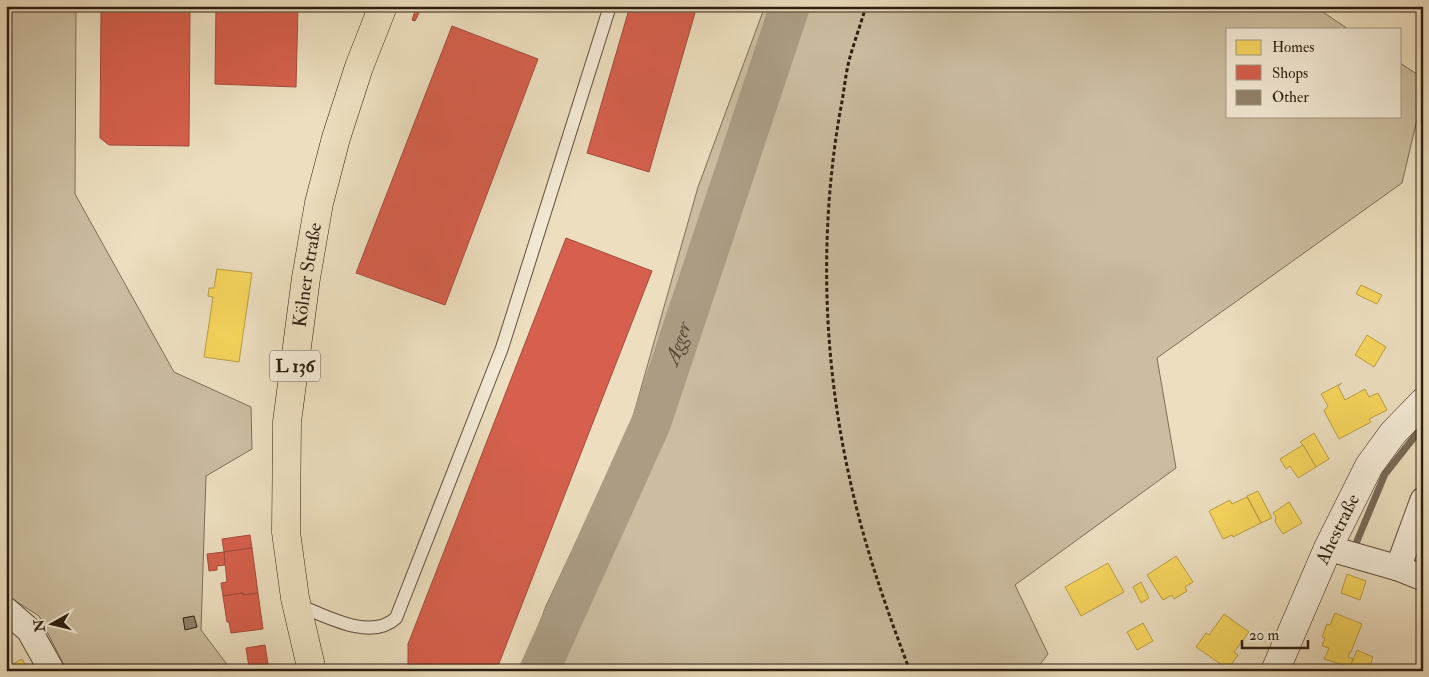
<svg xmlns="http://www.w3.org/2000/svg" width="1429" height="677" font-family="'IM FELL Double Pica',serif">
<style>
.green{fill:#ccbda1;stroke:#7d6e58}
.homes{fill:#f6d55c;stroke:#ba9e45}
.shops{fill:#d6604d;stroke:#a44c3b}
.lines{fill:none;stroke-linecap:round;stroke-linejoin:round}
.stream{stroke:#796a56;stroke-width:7}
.river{stroke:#ab9d84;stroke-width:40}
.building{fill:#91826b;stroke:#2e1e10}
.service-casing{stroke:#5e4e3c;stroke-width:14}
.minor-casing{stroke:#5e4e3c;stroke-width:27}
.secondary-casing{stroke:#2e1e10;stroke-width:29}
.primary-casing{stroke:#2e1e10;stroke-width:29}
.path{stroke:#2e1e10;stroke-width:3;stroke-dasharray:4 2.5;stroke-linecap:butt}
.service{stroke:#f3ead5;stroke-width:12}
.minor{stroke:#f3ead5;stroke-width:25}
.secondary{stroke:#f3ead5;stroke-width:28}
.primary{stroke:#ecdebf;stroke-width:28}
.labels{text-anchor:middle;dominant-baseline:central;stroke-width:5;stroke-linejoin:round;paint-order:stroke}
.shield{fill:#f3ead5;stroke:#695b4b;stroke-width:1}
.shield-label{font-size:18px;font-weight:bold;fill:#2e1e10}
.street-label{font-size:19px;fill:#2e1e10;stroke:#f3ead5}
.water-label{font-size:20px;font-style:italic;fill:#5a4a39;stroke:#f3ead5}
</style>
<rect width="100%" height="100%" fill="#ecdebf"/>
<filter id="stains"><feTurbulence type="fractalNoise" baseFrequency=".004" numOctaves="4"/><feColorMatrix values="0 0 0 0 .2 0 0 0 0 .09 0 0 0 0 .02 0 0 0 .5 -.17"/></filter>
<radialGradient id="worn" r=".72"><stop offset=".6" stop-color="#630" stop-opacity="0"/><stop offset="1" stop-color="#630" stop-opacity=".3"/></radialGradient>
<g class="green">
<path d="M6,6H76L75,194L174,372L251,407L252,449L206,476L201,630L232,671H67L39,616L6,595Z"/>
<path d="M765,6H1314L1348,29H1228V116H1400V63L1423,78V94L1402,183L1157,358L1176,468L1015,585L1048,654L1035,671H521L546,606L630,427L698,187Z"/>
</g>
<g class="homes">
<path d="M217,269L252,273L239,362L204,357L213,297L208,296L209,288H214Z"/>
<path d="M1361,285L1382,295L1377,304L1356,294Z"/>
<path d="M1367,335L1386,347L1374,367L1355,355Z"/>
<path d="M1342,383L1338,386L1345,400L1365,389L1369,397L1378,393L1387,410L1369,419L1371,422L1339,439L1324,411L1328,406L1321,394Z"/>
<path d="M1314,433L1329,459L1316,467L1303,445L1300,442Z"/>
<path d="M1303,445L1316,467L1298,478L1290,466L1286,469L1280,459Z"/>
<path d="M1258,491L1272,518L1261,523L1247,496Z"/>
<path d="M1247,497L1261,523L1233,537L1232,535L1223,539L1209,511L1230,500L1232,504Z"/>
<path d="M1289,502L1302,523L1283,534L1275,522L1276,517L1273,513Z"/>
<path d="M1176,556L1193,582L1185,587L1187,591L1174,599L1172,595L1163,600L1147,575Z"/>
<path d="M1108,563L1124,592L1081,616L1065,587Z"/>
<path d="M1347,574L1366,581L1360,600L1341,593Z"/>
<path d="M1141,582L1149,598L1141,603L1133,587Z"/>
<path d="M1335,613L1362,624L1351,652H1350L1348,657L1353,659L1350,667L1324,659L1329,648L1322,646L1325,638L1322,637L1327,624L1330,625Z"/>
<path d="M1224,614L1249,632L1234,652L1238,655L1228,669L1196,647L1206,633L1209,635Z"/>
<path d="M1143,623L1153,641L1137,650L1127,632Z"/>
<path d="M1357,650L1373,657L1368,671L1350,667Z"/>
<path d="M22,659L29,671H6V668Z"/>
</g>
<g class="shops">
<path d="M101,6H190L189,146L109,145L100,138Z"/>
<path d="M216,6H298L296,87L215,84Z"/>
<path d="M630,6H697L649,172L587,153Z"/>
<path d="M415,11L419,13L415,21L412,20Z"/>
<path d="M452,26L538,59L445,305L356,273Z"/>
<path d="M566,238L652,271L496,671H408V644Z"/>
<path d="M250,535L252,548L224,552L222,539Z"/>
<path d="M252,548L258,593L243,595V593L223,596L221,583L227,582L224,552Z"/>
<path d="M224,552L225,565L217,566V570L209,571L207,554Z"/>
<path d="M243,593V595L258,593L263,629L231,633L229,622H227L223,596Z"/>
<path d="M265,645L269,671H251V667H249L246,648Z"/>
</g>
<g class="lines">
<path class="stream" d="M1357,541L1385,474L1423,426"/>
<path class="river" id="s1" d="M539,671L651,423L790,6"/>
</g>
<path class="building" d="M194,616L197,627L185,630L183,618Z"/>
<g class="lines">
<g class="service-casing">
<path id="service" d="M296,604C324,615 370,642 396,618L502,348L610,6"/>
</g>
<g class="minor-casing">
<g id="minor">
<path d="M1328,548L1398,568L1423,578"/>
<path d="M1398,568L1423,500"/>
<path d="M6,610L29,630L52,671"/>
</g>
</g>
<g class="secondary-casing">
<g id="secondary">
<path id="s2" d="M1275,671L1328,548L1369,466L1393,433L1423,402"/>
</g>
</g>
<g class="primary-casing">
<g id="primary">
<path id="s3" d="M312,671L295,598L286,532L287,422L306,278L319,203L336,138L359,67L383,6"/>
</g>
</g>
<path class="path" d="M866,6C861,23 855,40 850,57C845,75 844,94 840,112C819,234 823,360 850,480C864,545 886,608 910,671"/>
<use href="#service" class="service"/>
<use href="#minor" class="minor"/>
<use href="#secondary" class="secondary"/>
<use href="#primary" class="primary"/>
</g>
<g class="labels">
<rect class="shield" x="270" y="350.5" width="50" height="31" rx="4"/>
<g class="shield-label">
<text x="295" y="366">L 136</text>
</g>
<g class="street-label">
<text stroke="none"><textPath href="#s3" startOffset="400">Kölner Straße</textPath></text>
<text stroke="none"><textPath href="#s2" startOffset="155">Ahestraße</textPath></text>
</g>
<g class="water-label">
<text stroke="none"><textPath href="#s1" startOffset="356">Agger</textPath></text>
</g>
</g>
<rect width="1429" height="677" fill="none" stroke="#ecdebf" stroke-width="25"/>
<rect x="8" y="8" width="1414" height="662" fill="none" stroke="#2e1e10" stroke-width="2.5"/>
<rect x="12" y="12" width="1404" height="652" fill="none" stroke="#2e1e10"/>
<rect x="1226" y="28" width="175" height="90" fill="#f3ead5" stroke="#a49886"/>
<rect x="1236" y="40" width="25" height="15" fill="#f6d55c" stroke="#a49886"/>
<text x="1272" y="52" font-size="15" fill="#2e1e10">Homes</text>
<rect x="1236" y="65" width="25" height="15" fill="#d6604d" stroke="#a49886"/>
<text x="1272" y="78" font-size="15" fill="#2e1e10">Shops</text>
<rect x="1236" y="90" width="25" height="15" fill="#91826b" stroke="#a49886"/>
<text x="1272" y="102" font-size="15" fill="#2e1e10">Other</text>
<g transform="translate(52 624) rotate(262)" stroke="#f3ead5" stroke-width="4" paint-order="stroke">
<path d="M0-4L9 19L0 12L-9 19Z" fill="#2e1e10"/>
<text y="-8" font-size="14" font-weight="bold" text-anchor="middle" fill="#2e1e10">N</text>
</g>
<path d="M1242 640v8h66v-8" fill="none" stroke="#2e1e10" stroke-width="2.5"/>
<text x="1249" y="640" font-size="15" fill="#2e1e10" stroke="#f3ead5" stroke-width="4" paint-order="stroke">20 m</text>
<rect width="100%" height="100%" filter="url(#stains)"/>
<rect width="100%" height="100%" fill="url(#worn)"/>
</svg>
